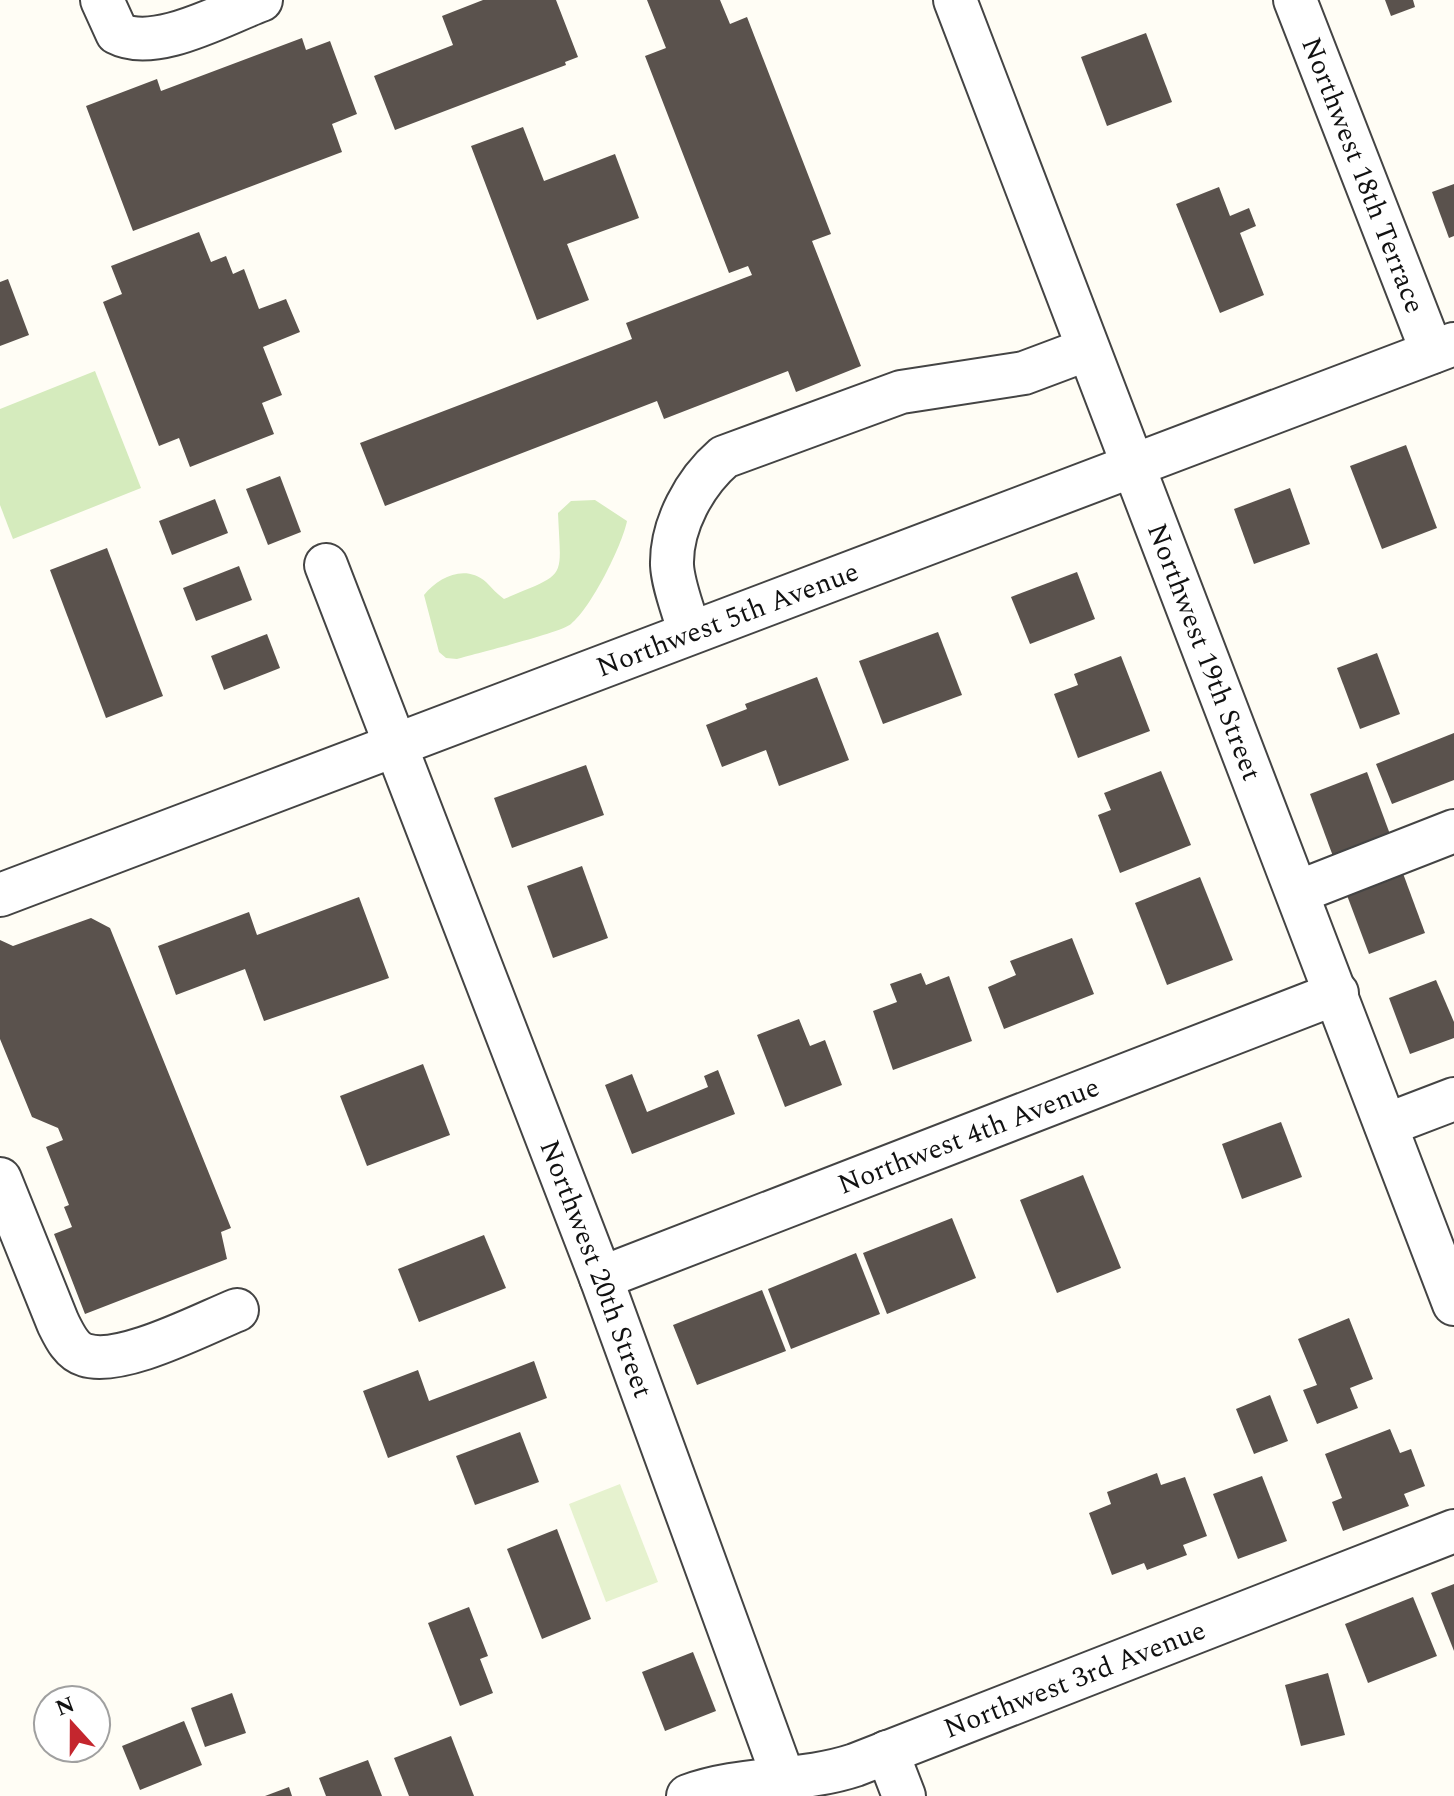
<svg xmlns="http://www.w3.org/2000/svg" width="1454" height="1796" font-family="Spectral,serif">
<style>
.green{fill:#d5ebbd}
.pitch{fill:#e6f2cf}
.building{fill:#5a524d}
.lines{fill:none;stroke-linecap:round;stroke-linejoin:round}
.minor-casing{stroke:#444;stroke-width:46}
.minor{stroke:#fff;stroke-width:42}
.labels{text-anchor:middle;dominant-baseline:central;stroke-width:8;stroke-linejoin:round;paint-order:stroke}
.street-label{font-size:28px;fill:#111;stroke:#fff}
</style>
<rect width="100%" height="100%" fill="#fffdf5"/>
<g class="green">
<path d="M95,371L141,488L13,539L0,505V409Z"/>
<path d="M595,500L627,521C622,546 591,608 571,624C560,633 477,653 457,659L446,658L439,652L424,595C439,577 465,564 486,582C492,588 497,594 504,599C568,572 561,582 558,513L571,501Z"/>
</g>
<path class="pitch" d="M620,1484L658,1582L606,1602L569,1504Z"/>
<g class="building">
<path d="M483,0H556L578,57L565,62L566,65L395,130L374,76L453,45L442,16Z"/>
<path d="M647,0H720L730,24L747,17L831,234L812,241L861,366L796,392L788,371L664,419L657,401L385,506L360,443L632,339L626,323L752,275L748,266L729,273L645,56L666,48Z"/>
<path d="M1385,0H1413L1415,7L1391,16Z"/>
<path d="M1146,33L1172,102L1107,126L1081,57Z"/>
<path d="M302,38L306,50L330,41L357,114L332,124L342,152L133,231L86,106L157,79L161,91Z"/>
<path d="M523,127L544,181L615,154L639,218L567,244L589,300L537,320L471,146Z"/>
<path d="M1454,184V236L1449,238L1432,192Z"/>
<path d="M1219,187L1230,216L1249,208L1256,226L1240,233L1264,295L1220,313L1176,204Z"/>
<path d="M199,232L211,262L226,256L233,274L244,269L259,309L286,299L300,332L263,347L282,395L262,403L274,434L190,467L179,438L159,446L103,302L122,294L111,266Z"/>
<path d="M8,279L29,335L0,346V282Z"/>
<path d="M1406,445L1437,528L1382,549L1350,466Z"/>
<path d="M280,476L301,532L268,545L246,489Z"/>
<path d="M1290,488L1310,544L1254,564L1234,509Z"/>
<path d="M215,499L228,533L172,555L159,521Z"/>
<path d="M107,548L163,696L106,718L50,570Z"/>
<path d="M239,566L252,600L196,621L183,588Z"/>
<path d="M1077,572L1095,619L1030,644L1011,597Z"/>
<path d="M938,632L962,695L883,724L859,661Z"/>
<path d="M267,634L280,668L224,690L211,656Z"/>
<path d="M1377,653L1400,714L1360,729L1337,668Z"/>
<path d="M1121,656L1150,731L1078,758L1054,694L1078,685L1074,674Z"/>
<path d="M817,677L849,760L779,786L766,750L722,767L706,725L747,709L745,704Z"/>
<path d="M1454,733V780L1392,804L1376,764Z"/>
<path d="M586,765L604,815L512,848L494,798Z"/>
<path d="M1161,771L1191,845L1120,873L1098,815L1111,810L1104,793Z"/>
<path d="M1367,772L1391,837L1334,859L1310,794Z"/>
<path d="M582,866L608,938L553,958L527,886Z"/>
<path d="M1401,868L1425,933L1369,954L1345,890Z"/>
<path d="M1200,877L1233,960L1167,985L1135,903Z"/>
<path d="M359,897L389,978L264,1021L245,969L176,995L158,946L249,912L257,935Z"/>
<path d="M91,918L110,928L231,1228L221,1232L227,1259L85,1314L54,1234L72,1227L64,1207L69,1205L46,1147L63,1140L58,1128L32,1117L0,1039V940L13,946Z"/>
<path d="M1072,938L1094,994L1004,1029L988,987L1016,975L1010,961Z"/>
<path d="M921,973L926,985L949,976L972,1041L893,1070L873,1011L897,1002L890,984Z"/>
<path d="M1436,980L1454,1022V1038L1410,1054L1389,998Z"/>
<path d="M799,1019L810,1046L825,1040L842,1085L785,1107L757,1035Z"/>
<path d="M423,1064L450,1135L367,1166L340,1096Z"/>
<path d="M718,1070L735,1114L632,1154L605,1085L632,1074L647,1112L708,1087L704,1076Z"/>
<path d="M1281,1122L1302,1177L1242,1199L1222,1144Z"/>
<path d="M1083,1175L1121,1268L1057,1293L1020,1200Z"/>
<path d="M952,1218L976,1278L887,1314L863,1253Z"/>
<path d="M484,1235L506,1288L419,1322L398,1269Z"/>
<path d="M856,1253L880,1314L791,1349L768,1289Z"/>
<path d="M762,1290L786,1351L697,1385L673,1325Z"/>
<path d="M1349,1318L1373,1379L1350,1388L1358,1408L1317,1424L1303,1390L1317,1385L1298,1339Z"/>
<path d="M534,1361L547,1398L388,1458L363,1391L418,1370L429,1401Z"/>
<path d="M1270,1395L1288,1441L1254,1454L1236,1409Z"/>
<path d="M1390,1429L1400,1453L1411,1449L1425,1486L1404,1494L1409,1506L1343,1531L1332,1502L1342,1498L1325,1454Z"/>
<path d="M520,1432L539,1482L475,1505L456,1456Z"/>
<path d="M1157,1473L1161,1485L1185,1477L1207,1536L1183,1545L1187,1555L1147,1570L1144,1563L1112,1575L1089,1513L1111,1504L1107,1492Z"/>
<path d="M1262,1476L1287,1541L1238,1559L1213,1494Z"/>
<path d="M557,1529L591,1619L542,1639L507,1549Z"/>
<path d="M1454,1584V1651L1431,1593Z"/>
<path d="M1413,1597L1437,1656L1368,1683L1345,1624Z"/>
<path d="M469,1607L488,1656L480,1659L493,1693L460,1706L428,1623Z"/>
<path d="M693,1652L716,1711L665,1731L642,1672Z"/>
<path d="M1328,1673L1345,1735L1301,1746L1285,1685Z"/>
<path d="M232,1693L246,1733L205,1747L191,1708Z"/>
<path d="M184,1721L202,1765L140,1790L122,1746Z"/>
<path d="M451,1736L474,1796H409L394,1758Z"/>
<path d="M368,1760L382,1796H326L319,1778Z"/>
<path d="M289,1787L292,1796H265Z"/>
</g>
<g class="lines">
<g class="minor-casing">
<g id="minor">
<path d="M102,0L117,33C155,53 223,14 261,0"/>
<path id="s1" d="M955,0L1454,1304"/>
<path id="s2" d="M1295,0L1432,352"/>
<path id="s3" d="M326,565L601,1278L790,1796"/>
<path d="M689,632C684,611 673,586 672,565C671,525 695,482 724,457L901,392L1024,373L1088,349"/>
<path d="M1298,892L1454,831"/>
<path id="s4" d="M0,895L1454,344"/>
<path d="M1386,1125L1454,1099"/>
<path d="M0,1179L58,1323C64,1335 71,1351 85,1355C121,1367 202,1324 237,1310"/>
<path id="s5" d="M601,1278L1337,993"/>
<path d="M887,1752L904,1796"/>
<path id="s6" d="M688,1796C742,1776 801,1783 855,1765L1454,1531"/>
</g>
</g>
<use href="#minor" class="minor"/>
</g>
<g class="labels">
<g class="street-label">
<text stroke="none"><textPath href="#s2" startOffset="188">Northwest 18th Terrace</textPath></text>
<text stroke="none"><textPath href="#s4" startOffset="778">Northwest 5th Avenue</textPath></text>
<text stroke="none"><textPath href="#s1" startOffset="698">Northwest 19th Street</textPath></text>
<text stroke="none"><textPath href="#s5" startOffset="394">Northwest 4th Avenue</textPath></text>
<text stroke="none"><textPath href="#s3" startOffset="754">Northwest 20th Street</textPath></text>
<text stroke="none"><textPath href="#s6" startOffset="406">Northwest 3rd Avenue</textPath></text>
</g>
</g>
<g transform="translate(72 1724) rotate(339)"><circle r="38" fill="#ffffff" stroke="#a0a0a0" stroke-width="2"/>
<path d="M0-6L14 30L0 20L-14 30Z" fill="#c4262e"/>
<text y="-12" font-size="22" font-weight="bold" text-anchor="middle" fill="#111111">N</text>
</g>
</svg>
